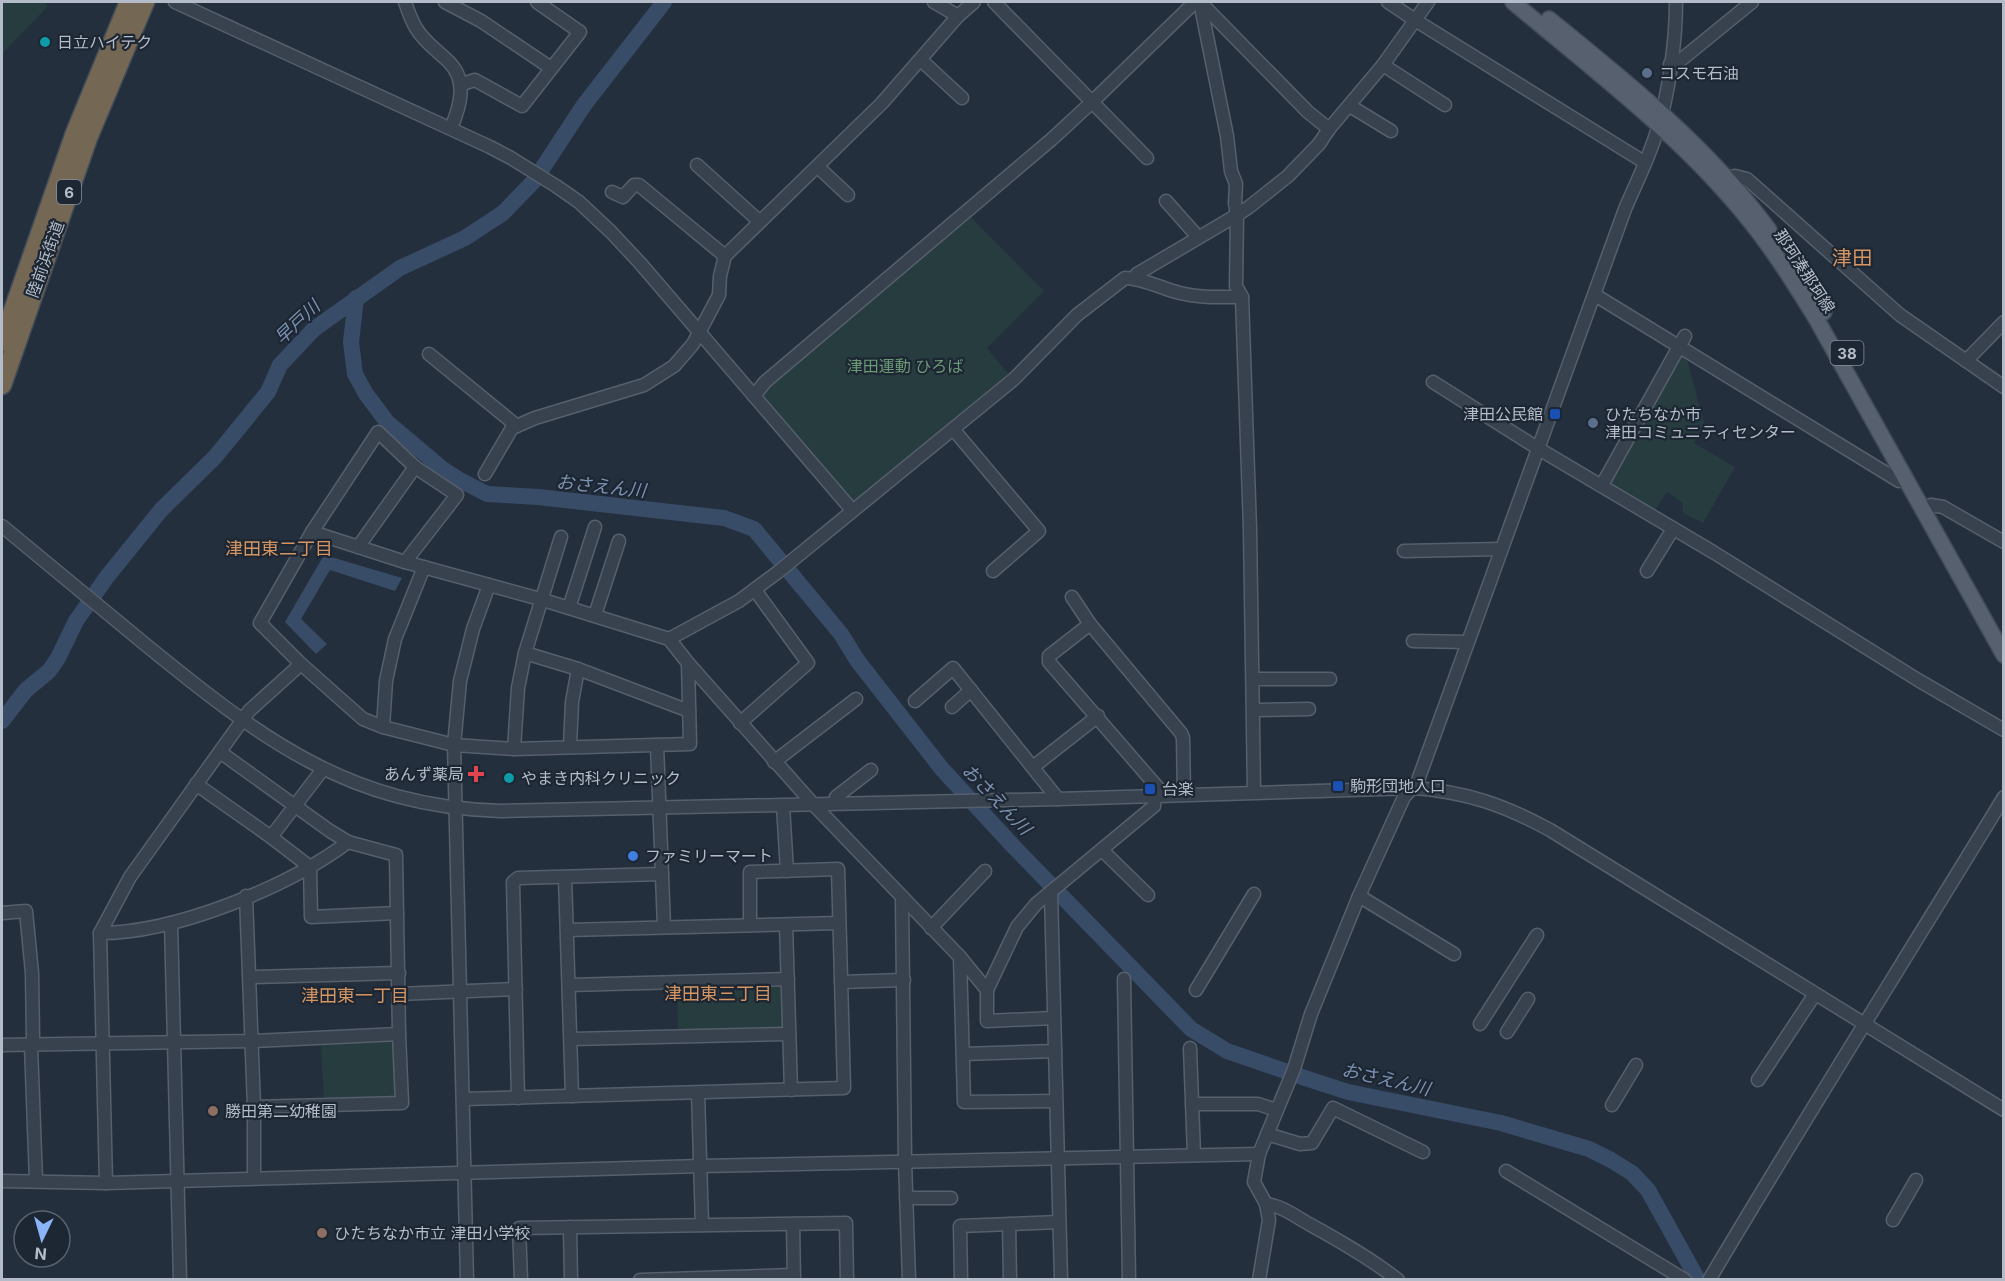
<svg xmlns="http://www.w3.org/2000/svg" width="2005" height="1281" font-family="Inter,'Noto Sans JP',sans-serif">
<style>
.green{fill:#263c3f}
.water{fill:#394c67}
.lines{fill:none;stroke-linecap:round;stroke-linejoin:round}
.river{stroke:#394c67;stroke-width:16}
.minor-casing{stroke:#565f6c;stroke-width:15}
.major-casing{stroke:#414a57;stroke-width:18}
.highway-casing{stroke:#434c59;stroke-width:21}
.minor{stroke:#38414e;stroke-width:12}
.major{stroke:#56606e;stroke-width:15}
.highway{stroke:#746855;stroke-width:18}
.culture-dot{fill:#0f9aa8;stroke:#1d2633;stroke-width:2}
.service-dot{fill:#5c6f8a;stroke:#1d2633;stroke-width:2}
.transit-dot{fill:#1a4fb4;stroke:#1d2633;stroke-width:2}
.health-dot{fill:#e0444e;stroke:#1d2633;stroke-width:2}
.shop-dot{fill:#3f7fe0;stroke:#1d2633;stroke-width:2}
.education-dot{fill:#8d6e63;stroke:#1d2633;stroke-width:2}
.labels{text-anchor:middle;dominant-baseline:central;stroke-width:4.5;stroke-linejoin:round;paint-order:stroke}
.shield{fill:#1d2633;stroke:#878f9c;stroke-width:1.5}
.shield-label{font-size:15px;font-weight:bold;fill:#b4bcc9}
.poi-label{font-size:16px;fill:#b4bcc9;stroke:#1d2633;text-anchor:start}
.street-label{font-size:16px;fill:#b4bcc9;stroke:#1d2633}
.park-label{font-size:16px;fill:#6b9a76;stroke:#1d2633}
.water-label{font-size:18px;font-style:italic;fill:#7c92b1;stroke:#1d2633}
.neighbourhood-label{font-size:18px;fill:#d59563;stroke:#1d2633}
.quarter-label{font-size:20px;fill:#d59563;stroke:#1d2633}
</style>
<rect width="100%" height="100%" fill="#242f3e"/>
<g class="green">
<path d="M2,2H44L48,6L2,54Z"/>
<path d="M969,215L1044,291L987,348L1010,376L854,502L760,395Z"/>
<path d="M1678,353L1687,359L1704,423L1694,443L1735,467L1703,523L1683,513L1682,502L1667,492L1653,513L1605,486Z"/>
<path d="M782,986L783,1031L678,1033L677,988Z"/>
<path d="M396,1041L399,1100L324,1102L321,1045Z"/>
</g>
<path class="water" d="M324,555L402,578L395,591L330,570L301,619L327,644L316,654L285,622Z"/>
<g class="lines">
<g class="river">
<path d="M356,298L351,342L355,374L366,394L387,422L444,470L458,479L487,494L538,497L724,518L754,529L841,634L857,660L942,769L1013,846L1191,1029L1227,1051L1305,1078L1348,1092L1501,1123L1589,1149L1611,1160L1632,1173L1648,1190L1698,1280"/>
<path d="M2,721L26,690L49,671L58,658L76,621L106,578L161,510L215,457L268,392L280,365L314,329L400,268L465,238L503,213L534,181L584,105L664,2"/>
</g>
<g class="minor-casing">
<g id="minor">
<path d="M175,2L490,147L511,158L556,186L579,202L611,232L640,263L852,510"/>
<path d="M405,2C408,11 411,20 416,28C424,42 438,51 449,62C468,81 460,107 451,128"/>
<path d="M445,2L481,21L551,68"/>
<path d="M934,2L958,16"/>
<path d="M994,2L1147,158"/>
<path d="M1200,2L1308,112L1329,129"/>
<path d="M1388,2L1415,20L1644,162"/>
<path d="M921,60L962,98"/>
<path d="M1670,64H1676L1752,2"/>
<path d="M1383,65L1445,105"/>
<path d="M462,84L475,80L522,106L580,32L537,2"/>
<path d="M1350,106L1391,131"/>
<path d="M697,165L759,221"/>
<path d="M818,167L848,195"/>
<path d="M1728,178L1735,176L1747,179L1900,315L2004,387"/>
<path d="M612,192L623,197L634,185H639L725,256"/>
<path d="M1166,201L1198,237"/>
<path d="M1134,278L1137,274L1237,215L1235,203L1236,184L1231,171L1227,136L1200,2"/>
<path d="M1595,295L1899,481L1905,479"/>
<path d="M1242,297L1236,286L1237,215L1249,207L1288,176L1319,144L1329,129L1383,65L1428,2"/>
<path d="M429,354L517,426"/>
<path d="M1966,361L2004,322"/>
<path d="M1433,382L1539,449L1713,552L1918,680L2004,730"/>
<path d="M754,396L765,382L1052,139L1092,102L1195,2"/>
<path d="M953,429L1039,531L993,571"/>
<path d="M485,474L512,428L535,418L644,385L674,366L693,344L719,295L720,276L725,256L882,103L958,16L974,2"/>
<path d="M1602,485L1685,336"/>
<path d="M1931,505L1943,507L2004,542"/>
<path d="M2,526C50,566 98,605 146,645C259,737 349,807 501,811L1058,799L1414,788C1467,792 1504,805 1550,830L2004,1110"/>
<path d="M312,532L405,562L540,599L669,639L688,663L813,804L960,957L987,990"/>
<path d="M358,547L415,467"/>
<path d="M1404,551L1501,549"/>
<path d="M405,562L457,495L415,467L378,432L312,532L260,623L301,664L363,719L383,727L454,745L514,749L690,744L688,663"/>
<path d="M1647,571L1673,529"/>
<path d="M1072,597L1090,624L1181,733L1183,738L1184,794"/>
<path d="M569,608L595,527"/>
<path d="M595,615L619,541"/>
<path d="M1090,624L1049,656V662L1159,789L1162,795"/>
<path d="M669,639L739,601L778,572L1014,379L1077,315L1125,278C1142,278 1163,289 1180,293C1200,298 1221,297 1242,297L1250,529L1254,792"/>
<path d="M1413,641L1468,642"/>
<path d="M525,653L578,669L689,711"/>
<path d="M1253,679H1330"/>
<path d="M915,701L953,668L1058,799"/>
<path d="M952,707L971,690"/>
<path d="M1254,710L1309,709"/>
<path d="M740,723L808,663L755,590"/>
<path d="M383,727L386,681L395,639L424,567"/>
<path d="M657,745L664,927"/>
<path d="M570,746L572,702L578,669"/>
<path d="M514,749L518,688L525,653L561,537"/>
<path d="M220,752L330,831L348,842L396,855L399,1034L402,1103L254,1107"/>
<path d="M774,762L856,699"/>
<path d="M1033,767L1098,716"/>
<path d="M196,784L271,837L323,769"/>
<path d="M836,803V797L871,770"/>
<path d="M783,806L787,871"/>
<path d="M271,837L310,867L311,917L397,913"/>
<path d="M1102,850L1148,895"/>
<path d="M565,877L572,1096"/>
<path d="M1051,893L1061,1280"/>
<path d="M246,896L254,1107V1178"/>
<path d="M1359,896L1454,954"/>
<path d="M902,899L905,1161L909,1280"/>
<path d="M2,913L26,911L32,973L33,1039L31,1046L36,1181"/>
<path d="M171,923L180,1280"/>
<path d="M786,925L791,1090"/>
<path d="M931,928L985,871"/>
<path d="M567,930L839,923"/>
<path d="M100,933C175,933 288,887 348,842"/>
<path d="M960,957L964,1102L1056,1101"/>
<path d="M250,977L399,973"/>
<path d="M1124,979L1129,1280"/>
<path d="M841,982L904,980"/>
<path d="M569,985L788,979"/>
<path d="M1196,990L1254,894"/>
<path d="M399,994L516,989"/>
<path d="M1054,1018L987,1021V990L1017,927L1036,904L1154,806L1155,795"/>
<path d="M1480,1024L1537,935"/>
<path d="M1507,1032L1528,999"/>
<path d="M571,1039L789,1034"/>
<path d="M2,1045L252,1041L399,1034"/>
<path d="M1190,1048L1194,1155"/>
<path d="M963,1054L1055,1051"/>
<path d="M1758,1080L1815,994"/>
<path d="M698,1093L702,1225"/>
<path d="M518,1098L513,882L518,878L662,874"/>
<path d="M463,1099L844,1088L838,869L750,872V925"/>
<path d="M1192,1104H1258L1276,1110"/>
<path d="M1612,1105L1636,1065"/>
<path d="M1267,1134L1300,1144L1312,1143L1333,1108L1423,1152"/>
<path d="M1506,1171L1685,1280"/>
<path d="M2,1181L106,1183L701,1166L1259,1154"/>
<path d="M106,1183L100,933L130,877L249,711L301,664"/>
<path d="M906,1198H951"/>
<path d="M1266,1204C1282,1206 1295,1216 1309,1224C1340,1241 1370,1258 1398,1280"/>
<path d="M1893,1220L1916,1180"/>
<path d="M793,1224L794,1280"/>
<path d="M1009,1224L1010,1280"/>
<path d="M570,1227L571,1280"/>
<path d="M467,1280L454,745L460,681L473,629L489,585"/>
<path d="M521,1280L519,1228L846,1223L847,1280"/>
<path d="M640,1280L793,1275"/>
<path d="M961,1280L960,1226L1059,1222"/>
<path d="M1259,1280L1269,1220L1266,1204L1254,1182L1259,1154L1294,1069L1311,1014L1359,896L1404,797L1417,783L1625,209C1636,183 1649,158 1657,131C1669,94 1676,40 1676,2"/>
<path d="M1709,1280C1805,1118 1906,958 2004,797"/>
</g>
</g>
<g class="major-casing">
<g id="major">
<path d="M1513,2C1595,71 1683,137 1750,221C1775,252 1796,286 1817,320L2004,655"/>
<path d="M1549,19C1628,83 1708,147 1769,230"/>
<path d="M1799,271L1824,312"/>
</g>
</g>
<g class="highway-casing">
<g id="highway">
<path d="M2,342L75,133L129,2"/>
<path d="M2,385L88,138L145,2"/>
</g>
</g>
<use href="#minor" class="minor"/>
<use href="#major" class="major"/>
<use href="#highway" class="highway"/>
</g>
<g class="culture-dot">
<circle cx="45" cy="42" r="6"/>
<circle cx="509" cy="778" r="6"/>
</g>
<g class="service-dot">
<circle cx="1647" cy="73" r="6"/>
<circle cx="1593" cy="423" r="6"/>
</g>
<g class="transit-dot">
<rect x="1549" y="408" width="12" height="12" rx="3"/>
<rect x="1332" y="780" width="12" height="12" rx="3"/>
<rect x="1144" y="783" width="12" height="12" rx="3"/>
</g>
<path class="health-dot" d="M473 765h6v6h6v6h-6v6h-6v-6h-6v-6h6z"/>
<circle class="shop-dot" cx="633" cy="856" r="6"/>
<g class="education-dot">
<circle cx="213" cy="1111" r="6"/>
<circle cx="322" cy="1233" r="6"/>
</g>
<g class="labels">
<g class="shield">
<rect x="57" y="180" width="24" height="24" rx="4.5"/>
<rect x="1830.5" y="341" width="33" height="24" rx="4.5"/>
</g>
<g class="shield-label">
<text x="69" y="192">6</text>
<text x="1847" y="353">38</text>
</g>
<g class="poi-label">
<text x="57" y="42">日立ハイテク</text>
<text x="1659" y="73">コスモ石油</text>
<text x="1543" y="414" text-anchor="end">津田公民館</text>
<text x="1605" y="414">ひたちなか市<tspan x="1605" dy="18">津田コミュニティセンター</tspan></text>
<text x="464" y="774" text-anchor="end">あんず薬局</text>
<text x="521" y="778">やまき内科クリニック</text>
<text x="1350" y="786">駒形団地入口</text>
<text x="1162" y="789">台楽</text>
<text x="645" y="856">ファミリーマート</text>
<text x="225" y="1111">勝田第二幼稚園</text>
<text x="334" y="1233">ひたちなか市立 津田小学校</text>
</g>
<g class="street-label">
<text transform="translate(45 259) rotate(-70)">陸前浜街道</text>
<text transform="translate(1805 271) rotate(57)">那珂湊那珂線</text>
</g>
<g class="park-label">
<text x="905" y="366">津田運動 ひろば</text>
</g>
<g class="water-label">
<text transform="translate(297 322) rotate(-43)">早戸川</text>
<text transform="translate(601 486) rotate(6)">おさえん川</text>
<text transform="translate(997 799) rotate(46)">おさえん川</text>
<text transform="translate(1386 1079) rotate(13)">おさえん川</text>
</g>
<g class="neighbourhood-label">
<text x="279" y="548">津田東二丁目</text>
<text x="718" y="993">津田東三丁目</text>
<text x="355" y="995">津田東一丁目</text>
</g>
<g class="quarter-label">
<text x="1852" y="258">津田</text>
</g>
</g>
<rect width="2005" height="1281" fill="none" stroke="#b4bcc9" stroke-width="6"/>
<g transform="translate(42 1239) rotate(185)"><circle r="28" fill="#1d2633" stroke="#59626f" stroke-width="1.5"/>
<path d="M0-4.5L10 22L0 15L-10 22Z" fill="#8ab4f8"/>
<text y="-9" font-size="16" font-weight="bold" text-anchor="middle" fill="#b4bcc9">N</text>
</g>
</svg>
